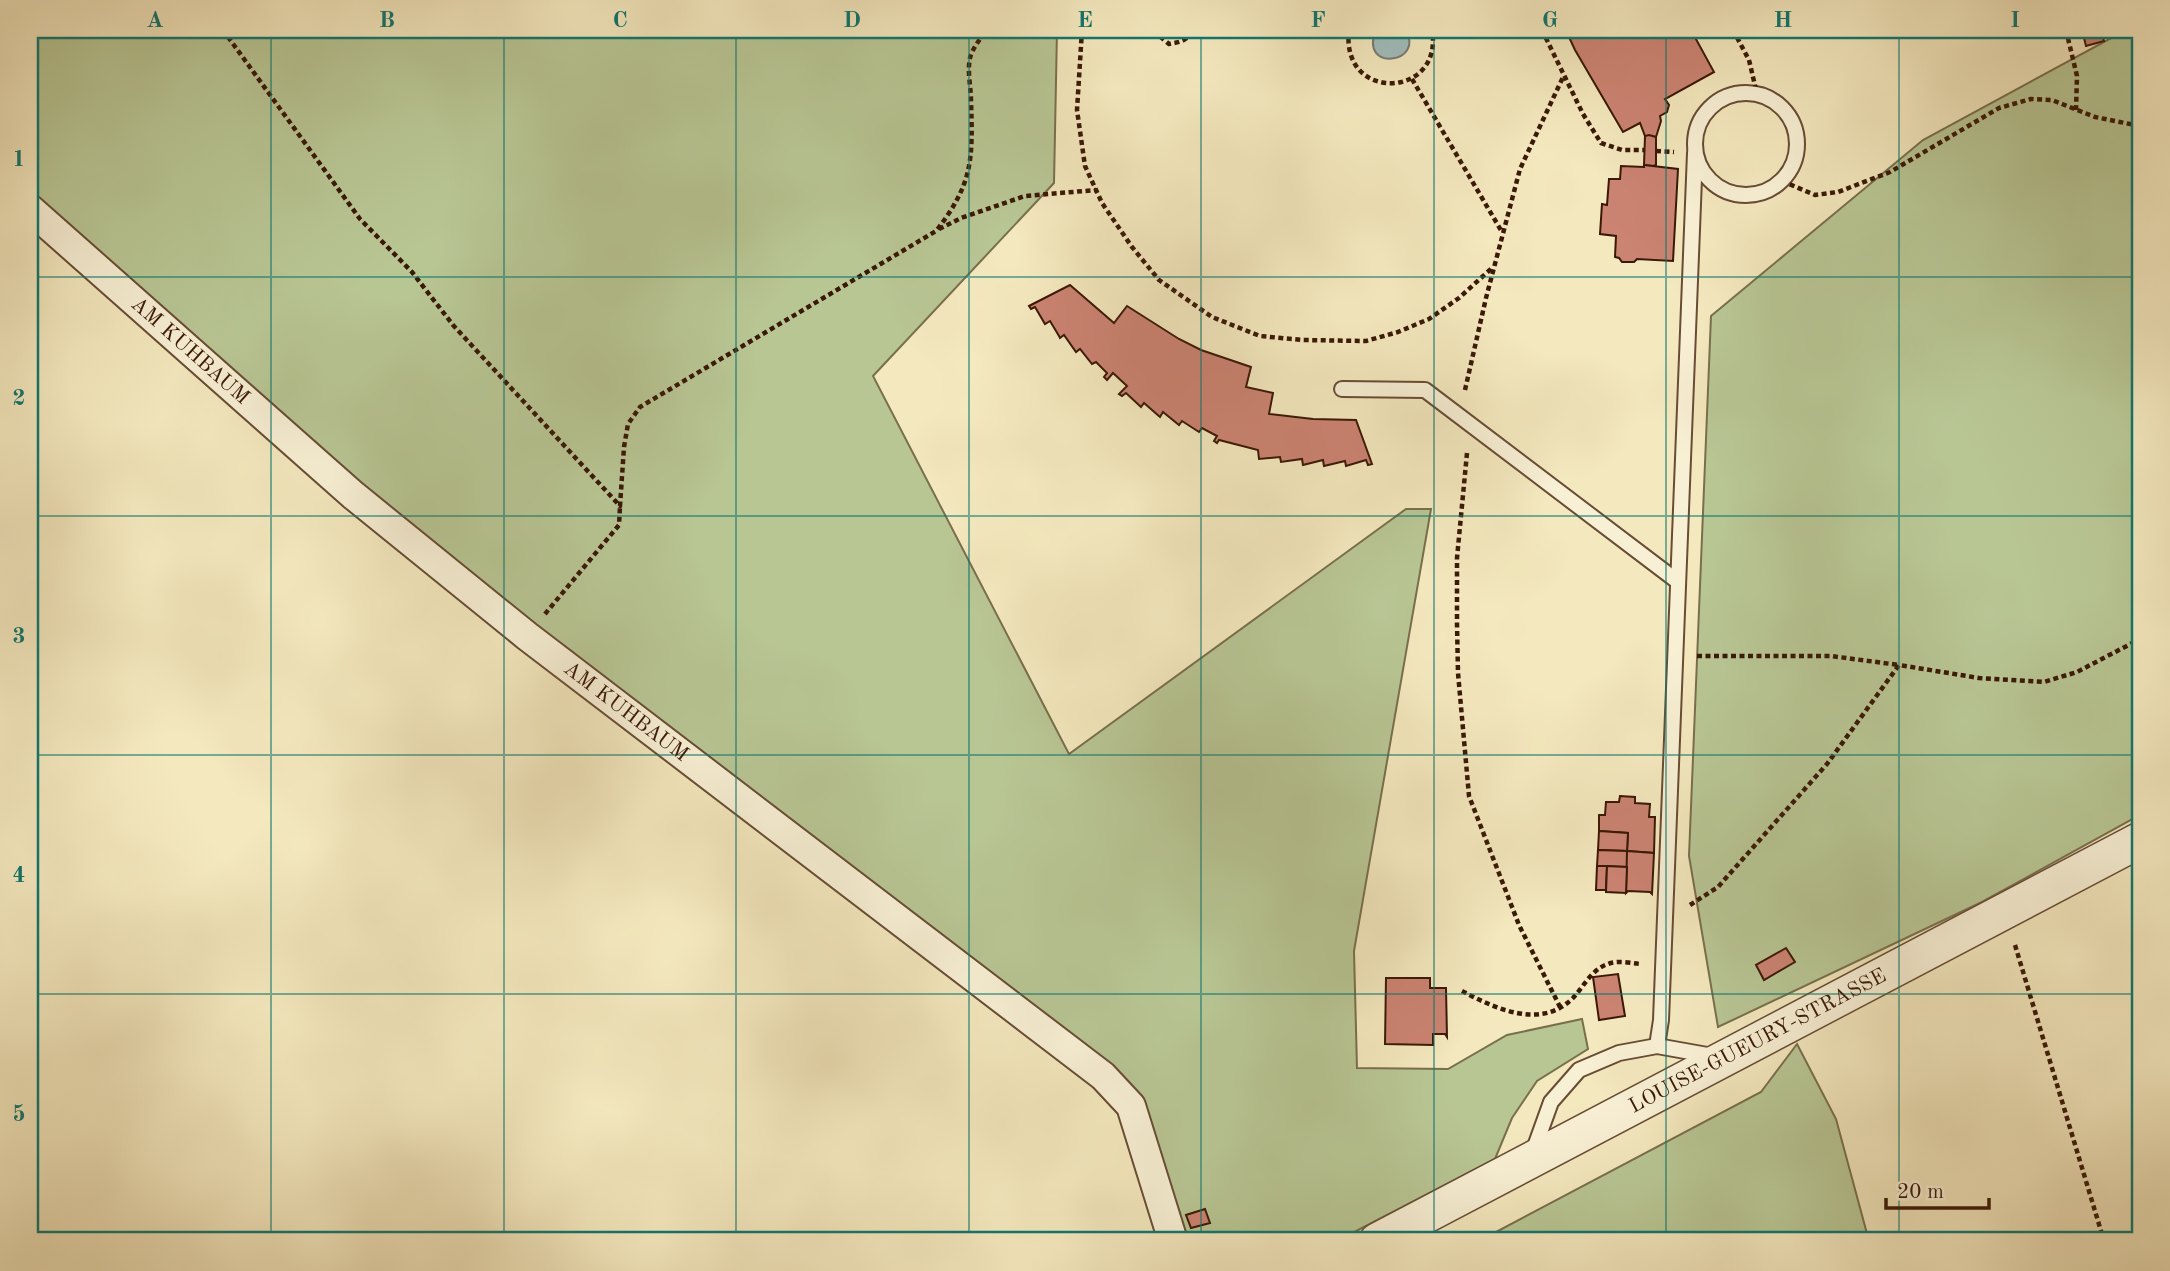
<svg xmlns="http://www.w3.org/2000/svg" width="2170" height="1271" font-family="'Old Standard TT',serif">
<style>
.green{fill:#b8c694;stroke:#796f4d;stroke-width:2}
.water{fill:#a0bdbc;stroke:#777b73;stroke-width:2}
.building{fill:#cb8372;stroke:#3a1806;stroke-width:2}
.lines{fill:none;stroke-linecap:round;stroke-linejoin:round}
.service-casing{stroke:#684c34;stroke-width:18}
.minor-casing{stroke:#684c34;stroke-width:32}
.tertiary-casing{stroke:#684c34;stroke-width:38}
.path{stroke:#3a1806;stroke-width:4.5;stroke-dasharray:5 3.5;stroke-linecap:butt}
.service{stroke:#f8f0d5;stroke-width:14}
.minor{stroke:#f8f0d5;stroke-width:28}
.tertiary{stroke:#f8f0d5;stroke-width:35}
.grid{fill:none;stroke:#0f766e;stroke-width:2;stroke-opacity:0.55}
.labels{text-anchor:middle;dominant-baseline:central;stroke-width:5;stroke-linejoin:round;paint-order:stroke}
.street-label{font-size:21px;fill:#3a1806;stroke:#f8f0d5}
.neatline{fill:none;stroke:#0f766e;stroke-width:2.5}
.grid-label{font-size:23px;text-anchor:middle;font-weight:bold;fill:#0f766e}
</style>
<rect width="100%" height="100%" fill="#f4e8be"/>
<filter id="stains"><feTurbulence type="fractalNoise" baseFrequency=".00286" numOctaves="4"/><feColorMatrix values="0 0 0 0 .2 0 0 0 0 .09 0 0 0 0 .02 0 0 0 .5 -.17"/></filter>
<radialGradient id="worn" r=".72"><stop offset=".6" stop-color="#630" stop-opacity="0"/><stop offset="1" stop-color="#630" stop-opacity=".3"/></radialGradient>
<g class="green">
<path d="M30,30H1057L1054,183L873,376L1069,754L1406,509H1431L1354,951L1357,1068L1448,1069L1507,1035L1582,1019L1588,1049L1537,1081L1512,1118L1495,1159L1337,1241H1183L1135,1100L699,760L361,487L30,196Z"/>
<path d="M2126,30H2140V815L1982,902L1718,1027L1689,856L1711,316L1923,140Z"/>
<path d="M1797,1044L1836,1119L1869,1241H1479L1761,1092Z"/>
</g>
<path class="water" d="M1376,30H1405C1427,63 1358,73 1376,30Z"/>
<g class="building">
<path d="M1580,30H1691L1714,72L1665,99L1669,105L1667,112L1660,116L1661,121L1656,137L1645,136L1640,123L1623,132L1575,50L1569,37Z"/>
<path d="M2082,30H2101L2104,41L2086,46Z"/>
<path d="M1649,135L1656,137V165L1653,166L1644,165L1645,136Z"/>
<path d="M1644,165L1678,169L1673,261L1637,259L1634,262H1622L1619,258L1615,257L1616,236L1600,234L1602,204L1607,205L1609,179H1620L1621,166L1644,167Z"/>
<path d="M1070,285L1114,323L1127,306L1179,339L1201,350L1251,367L1246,387L1273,393L1269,414L1313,419L1356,420L1372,464L1368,465L1366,460L1346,466L1345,461L1324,466L1323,460L1303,465L1302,459L1281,462L1280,457L1259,459L1258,450L1219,440L1217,443L1214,441L1217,436L1202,428L1199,432L1182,421L1179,425L1163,412L1160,417L1144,403L1141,407L1126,393L1122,396L1119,394L1127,386L1113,373L1107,380L1104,377L1107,373L1096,362L1092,364L1080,349L1076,352L1064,335L1060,338L1059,336L1050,321L1045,324L1035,307L1031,309L1029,306Z"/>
<path d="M1620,796L1635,797V803L1650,804L1649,817H1655L1654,853L1627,851L1628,833L1599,831V815H1605L1606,802H1619Z"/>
<path d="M1599,831L1628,833L1627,851L1598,850Z"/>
<path d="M1598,850L1627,851V867L1597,866Z"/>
<path d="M1627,851L1654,853L1652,894L1650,892L1628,891L1626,893Z"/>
<path d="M1597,866H1607L1606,890H1596Z"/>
<path d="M1607,866L1627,867L1626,893L1606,892Z"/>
<path d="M1786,948L1795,962L1764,980L1756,965Z"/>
<path d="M1618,974L1625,1016L1599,1020L1593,977Z"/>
<path d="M1386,978H1430V988H1446L1447,1037L1445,1034H1433V1045L1385,1044Z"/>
<path d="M1205,1209L1210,1223L1191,1228L1186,1215Z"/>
</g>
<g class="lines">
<g class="service-casing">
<g id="service">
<circle cx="1746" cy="144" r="51"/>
<path d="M1342,389L1425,390L1677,581"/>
<path d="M1657,1046L1661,1020L1695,153"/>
<path d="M1533,1152L1551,1102L1579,1070L1619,1053L1657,1046L1713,1056"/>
</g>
</g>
<g class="minor-casing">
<g id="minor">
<path id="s1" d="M30,209L353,495L527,636L1103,1076L1131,1106L1173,1241"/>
</g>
</g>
<g class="tertiary-casing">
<g id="tertiary">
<path id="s2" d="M1377,1241L2140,840"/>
</g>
</g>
<g class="path">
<path d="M223,30L360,219L412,272L453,325L620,506L624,447L628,424L640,407L936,231C973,184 973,159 971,101C971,87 967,71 970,58C972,49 981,38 986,30"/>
<path d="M1082,30L1077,110L1085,166L1102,203L1132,247L1159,280L1212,317L1260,336L1303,340L1366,341L1398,332L1429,319L1459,298L1493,267"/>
<path d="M1155,30L1157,34L1169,44C1180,42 1188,41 1192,30"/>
<path d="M1349,30C1340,103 1444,99 1432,30"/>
<path d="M1542,30L1583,114L1601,143L1622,150H1644"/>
<path d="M1733,30L1749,60L1757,94"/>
<path d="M2066,30L2077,76L2076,110"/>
<path d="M1412,79L1502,232"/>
<path d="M2140,120L2135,125L2140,132"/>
<path d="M1656,151L1674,152"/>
<path d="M1782,181L1815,195L1838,192L1890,172L1999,108L2031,99L2052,100L2095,117L2135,125"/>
<path d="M939,229L961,218L1025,196L1096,190"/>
<path d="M1465,390L1486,298L1520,169L1564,75"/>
<path d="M1467,453L1457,558V624L1458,673L1469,796L1519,925L1560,1007"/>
<path d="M545,614L619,525L620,506"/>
<path d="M1697,656H1831L1899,665"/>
<path d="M1690,905L1718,887L1827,764L1899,665L1979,678L2044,682L2077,672L2140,639"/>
<path d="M2015,945L2104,1241"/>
<path d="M1462,991C1496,1009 1541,1030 1573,998C1584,986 1592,969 1608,964C1617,960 1630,963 1640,964"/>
</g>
<use href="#service" class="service"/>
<use href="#minor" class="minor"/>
<use href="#tertiary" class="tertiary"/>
</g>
<path class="grid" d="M271,30V1241M504,30V1241M736,30V1241M969,30V1241M1201,30V1241M1434,30V1241M1666,30V1241M1899,30V1241M30,277H2140M30,516H2140M30,755H2140M30,994H2140"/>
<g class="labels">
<g class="street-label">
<text stroke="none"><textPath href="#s1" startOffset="214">AM KUHBAUM</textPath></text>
<text stroke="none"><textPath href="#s1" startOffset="780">AM KUHBAUM</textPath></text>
<text stroke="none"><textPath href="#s2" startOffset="430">LOUISE-GUEURY-STRASSE</textPath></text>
</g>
</g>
<rect width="2170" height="1271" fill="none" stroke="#f4e8be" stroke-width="77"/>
<path d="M1886 1198v10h103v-10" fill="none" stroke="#3a1806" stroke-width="3.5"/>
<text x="1897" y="1198" font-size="21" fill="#3a1806" stroke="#f8f0d5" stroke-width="5" paint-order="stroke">20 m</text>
<rect x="38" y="38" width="2094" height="1194" class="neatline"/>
<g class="grid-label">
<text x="155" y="27">A</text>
<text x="387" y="27">B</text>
<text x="620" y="27">C</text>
<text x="852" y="27">D</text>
<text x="1085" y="27">E</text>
<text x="1318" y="27">F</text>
<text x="1550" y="27">G</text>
<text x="1783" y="27">H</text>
<text x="2015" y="27">I</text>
<text x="19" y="166">1</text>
<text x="19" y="405">2</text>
<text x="19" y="643">3</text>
<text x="19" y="882">4</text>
<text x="19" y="1121">5</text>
</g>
<rect width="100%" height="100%" filter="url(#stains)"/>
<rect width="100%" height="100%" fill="url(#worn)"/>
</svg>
